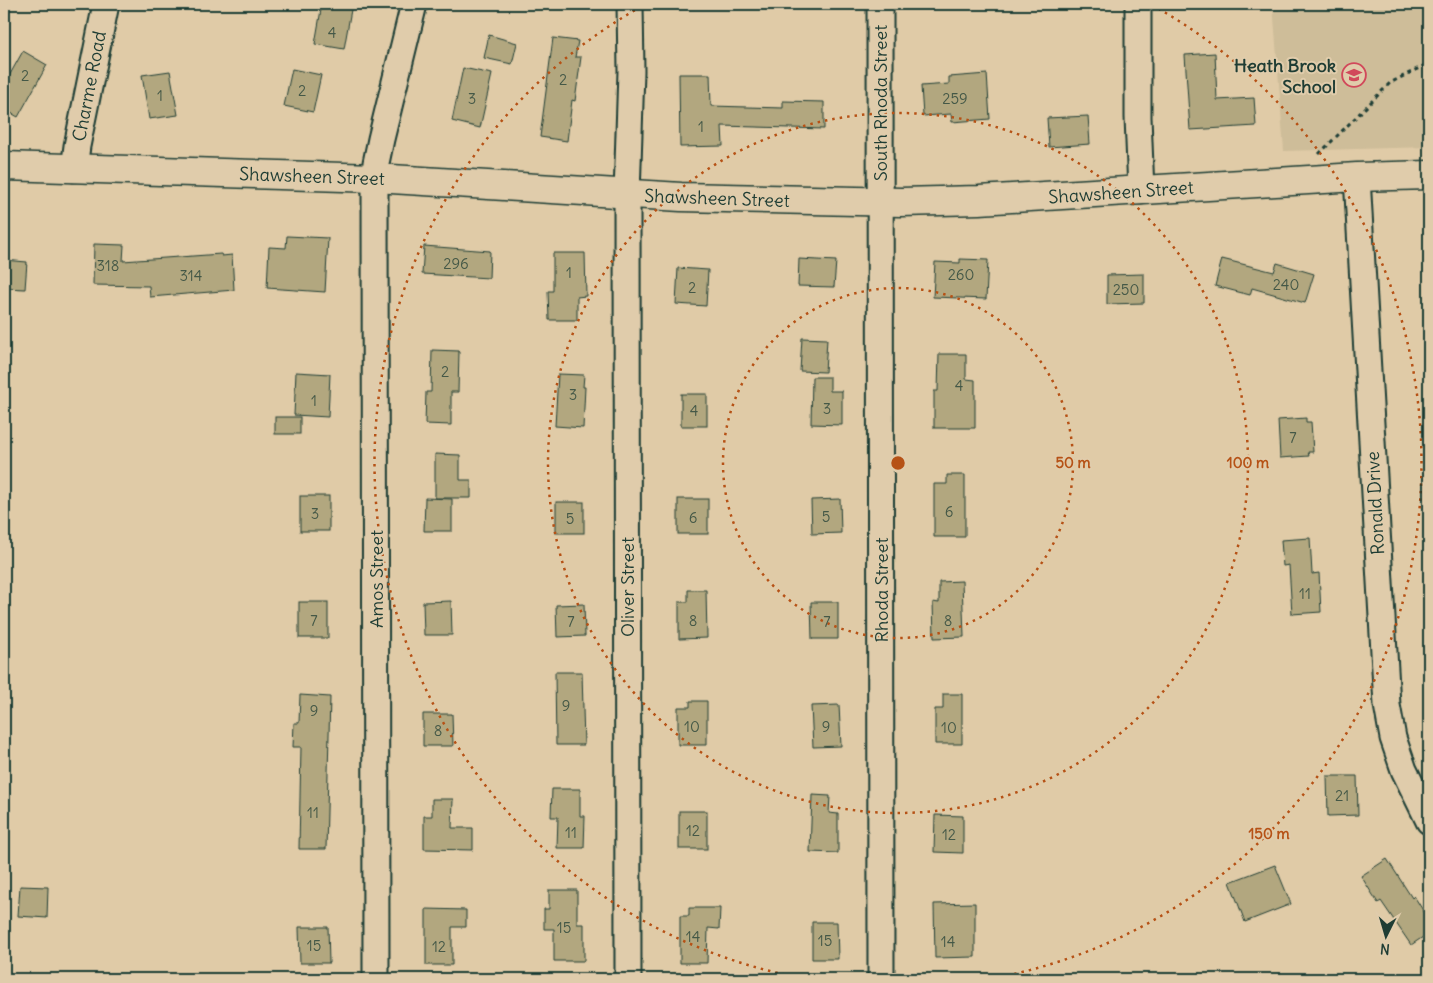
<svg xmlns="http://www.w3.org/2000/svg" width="1433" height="983" font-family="Delius,sans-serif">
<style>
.built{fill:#cebd99}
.building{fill:#b2a77f;stroke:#1f3d34}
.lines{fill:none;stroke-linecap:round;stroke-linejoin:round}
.minor-casing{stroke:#1f3d34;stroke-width:29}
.secondary-casing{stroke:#1f3d34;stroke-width:31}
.path{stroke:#1f3d34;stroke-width:3;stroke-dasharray:4 4;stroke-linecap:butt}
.minor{stroke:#e0ccab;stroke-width:25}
.secondary{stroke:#e0ccab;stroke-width:28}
.ring{fill:none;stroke:#b65216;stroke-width:2.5;stroke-dasharray:2.5 5}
.labels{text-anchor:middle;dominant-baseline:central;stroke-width:4;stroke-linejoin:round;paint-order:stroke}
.number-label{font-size:15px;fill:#445847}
.poi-label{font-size:18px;font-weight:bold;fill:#1f3d34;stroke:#e0ccab;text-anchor:end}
.street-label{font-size:18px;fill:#1f3d34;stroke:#e0ccab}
.centre{fill:#b65216;stroke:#e0ccab;stroke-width:2.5}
.ring-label{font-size:15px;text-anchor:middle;font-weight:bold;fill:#b65216;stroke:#e0ccab;stroke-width:4;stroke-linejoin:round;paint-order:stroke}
</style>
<rect width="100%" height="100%" fill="#e0cba7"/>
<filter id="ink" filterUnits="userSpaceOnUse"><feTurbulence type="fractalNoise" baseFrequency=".02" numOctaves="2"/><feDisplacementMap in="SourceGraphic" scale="10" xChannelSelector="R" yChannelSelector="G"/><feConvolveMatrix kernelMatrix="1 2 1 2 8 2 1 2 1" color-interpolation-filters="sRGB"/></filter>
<g filter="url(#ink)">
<path class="built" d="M1273,4H1429V147L1284,151Z"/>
<g class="building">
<path d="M322,4H352L344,49L315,44Z"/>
<path d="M489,35L517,43L512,64L484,58Z"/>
<path d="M553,38L578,41L575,57H581L575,101L572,100L567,141L540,137Z"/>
<path d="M23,51L47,65L18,117L4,109V85Z"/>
<path d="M1215,53L1217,100L1254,98L1256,126L1190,130L1185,55Z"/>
<path d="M463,68L492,74L480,128L452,121Z"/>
<path d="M292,69L321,75L313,112L284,106Z"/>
<path d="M170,71L178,115L149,119L142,75Z"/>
<path d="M679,74H710L711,106L783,108V101L824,102V129L722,126L723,146L680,147Z"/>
<path d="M987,74L990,119L952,122L951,114L923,116L921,86L949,84V77Z"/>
<path d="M1088,116L1090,144L1049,147L1047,118Z"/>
<path d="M287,236L328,238L325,292L267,288L269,247L286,248Z"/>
<path d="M94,244L124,245L123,261L221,254L222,256L232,255L234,290L150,297L149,286L93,285Z"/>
<path d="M424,246L490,251L489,278L422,274Z"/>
<path d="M553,253H585L586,296L577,297V320H549L548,291H553Z"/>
<path d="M799,259L836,261L834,287L798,286Z"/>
<path d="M960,259L988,260L986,299L933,297L935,262L960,263Z"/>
<path d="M1222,259L1274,272L1277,263L1314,274L1305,303L1252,288L1250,295L1215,286Z"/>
<path d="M4,260L27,262L25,289L4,288Z"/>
<path d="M678,268L708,270L706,306L676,304Z"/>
<path d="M1144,274V303L1107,304V275Z"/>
<path d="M802,338L827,339L825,372L800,371Z"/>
<path d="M432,350L459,351L458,392H451V425L425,424L426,392H431Z"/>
<path d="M939,354H966V379L975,380V428H934V391H938Z"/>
<path d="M296,372L330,374L328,417L294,415Z"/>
<path d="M558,374L584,375L583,387H585L583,428L555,426Z"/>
<path d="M812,377H830V391H842V425L811,424Z"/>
<rect x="681" y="394" width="26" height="32"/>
<rect x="275" y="417" width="25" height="17"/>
<path d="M1306,418V422H1311L1313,452H1308L1309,456L1280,458L1278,420Z"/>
<path d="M435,454L460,455V480H471V498H435Z"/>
<path d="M947,475H965V537H934V484H947Z"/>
<rect x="300" y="496" width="29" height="35"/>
<path d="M425,498L452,499V531H424Z"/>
<rect x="678" y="499" width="30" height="35"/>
<path d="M840,499L841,533L812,534L811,500Z"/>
<rect x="556" y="502" width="28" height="31"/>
<path d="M1310,538L1312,574L1319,573L1321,612L1292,614L1289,565L1283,566L1281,540Z"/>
<path d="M962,581L964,637L934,638L933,602L939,603V582Z"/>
<path d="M688,590H706L707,638L679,639V602H688Z"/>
<path d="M451,601L452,635H424L423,602Z"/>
<rect x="299" y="602" width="29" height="36"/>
<path d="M811,602H838V639H812Z"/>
<path d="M584,604L585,636L557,637L556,605Z"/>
<path d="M555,672H582L584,745H556Z"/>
<path d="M943,694H962V744H935V709H943Z"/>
<path d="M300,695L330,697L326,849H299L301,747H293L294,723H299Z"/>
<path d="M690,701H707V745H678V707H690Z"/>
<path d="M839,705L841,746L813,747L811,706Z"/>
<path d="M423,714H452L453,746H423Z"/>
<path d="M1327,776H1357L1358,815L1328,816Z"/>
<path d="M552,789H580V816H585L584,848H557L558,817H551Z"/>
<path d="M812,795L830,796L829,813L838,814V853L810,852Z"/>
<path d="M432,799H453L452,828H473V850L424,849V816H432Z"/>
<rect x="679" y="811" width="28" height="38"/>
<path d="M935,815L963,816V853L934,852Z"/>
<path d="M1387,859L1412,898L1414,896L1429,920V933L1411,945L1381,901L1378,903L1361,876Z"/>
<path d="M1275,865L1291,904L1245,922L1230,882Z"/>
<path d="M20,886L48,887L47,918L18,916Z"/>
<path d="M549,890H577V924H584V961H554V929H544V909H549Z"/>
<path d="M975,903V957L935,958L934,904Z"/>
<path d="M689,908H720L719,929L708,928L707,963H680V916H689Z"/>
<path d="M426,909L466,910V927H452V965H426Z"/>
<path d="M812,922H837L838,959H812Z"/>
<path d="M299,927H328L329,963H300Z"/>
</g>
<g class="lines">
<g class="minor-casing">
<g id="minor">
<path d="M880,4L881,979"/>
<path d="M1138,4V117L1141,191"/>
<path d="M74,169L77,146L106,4"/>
<path d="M1357,177L1387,705L1393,738L1404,770L1429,821"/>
<path d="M376,979L375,178L376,163L381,139L414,4"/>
<path d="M628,979L627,195L631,71L630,4"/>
</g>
</g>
<g class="secondary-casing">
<path id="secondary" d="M4,166L375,178L681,197L901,202L979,200L1357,177L1429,175"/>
</g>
<path class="path" d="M1319,154L1390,83L1429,63"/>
<use href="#minor" class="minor"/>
<use href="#secondary" class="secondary"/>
</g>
</g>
<g class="ring">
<circle cx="898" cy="463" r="175"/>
<circle cx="898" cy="463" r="350"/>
<path d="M807 979A524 524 0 0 1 644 5M1152 5A524 524 0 0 1 989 979"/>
</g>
<defs>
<g id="school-ring" transform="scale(1.25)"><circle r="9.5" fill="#e0ccab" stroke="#d1495b" stroke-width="1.5"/><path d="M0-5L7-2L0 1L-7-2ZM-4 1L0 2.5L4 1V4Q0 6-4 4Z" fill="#d1495b"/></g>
</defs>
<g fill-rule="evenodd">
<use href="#school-ring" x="1354" y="75"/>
</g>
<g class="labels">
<g class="number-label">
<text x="332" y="32">4</text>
<text x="25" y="75">2</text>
<text x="563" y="79">2</text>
<text x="302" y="90">2</text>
<text x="160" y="95">1</text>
<text x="472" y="98">3</text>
<text x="955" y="98">259</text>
<text x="701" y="126">1</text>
<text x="456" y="263">296</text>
<text x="108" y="265">318</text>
<text x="569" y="272">1</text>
<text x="961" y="274">260</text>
<text x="191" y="275">314</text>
<text x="1286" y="284">240</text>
<text x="692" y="287">2</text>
<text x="1126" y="289">250</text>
<text x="445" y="371">2</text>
<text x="959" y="385">4</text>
<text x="573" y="394">3</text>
<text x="314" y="400">1</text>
<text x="827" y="408">3</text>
<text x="694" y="410">4</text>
<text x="1293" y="437">7</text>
<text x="949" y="511">6</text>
<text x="315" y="513">3</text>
<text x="826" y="516">5</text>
<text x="693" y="517">6</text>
<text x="570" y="518">5</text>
<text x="1305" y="593">11</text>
<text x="314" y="620">7</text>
<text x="693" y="620">8</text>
<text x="948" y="620">8</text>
<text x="571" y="621">7</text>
<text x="827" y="621">7</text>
<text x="566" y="705">9</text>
<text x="314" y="710">9</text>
<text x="692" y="726">10</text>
<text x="826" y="726">9</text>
<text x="949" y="727">10</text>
<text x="438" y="730">8</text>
<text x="1342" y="795">21</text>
<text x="313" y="812">11</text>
<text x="693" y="830">12</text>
<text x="571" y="832">11</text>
<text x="949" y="834">12</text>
<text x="564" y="927">15</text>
<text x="693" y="936">14</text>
<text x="825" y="940">15</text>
<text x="948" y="941">14</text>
<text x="314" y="945">15</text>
<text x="439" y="946">12</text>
</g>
<g class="poi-label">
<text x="1336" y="65">Heath Brook<tspan x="1336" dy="21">School</tspan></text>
</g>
<g class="street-label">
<text transform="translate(89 86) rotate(-79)">Charme Road</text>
<text transform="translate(880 103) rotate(-90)">South Rhoda Street</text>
<text transform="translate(312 176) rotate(2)">Shawsheen Street</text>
<text transform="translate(1121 192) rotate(-4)">Shawsheen Street</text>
<text transform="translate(717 198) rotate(2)">Shawsheen Street</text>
<text transform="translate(1375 503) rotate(-93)">Ronald Drive</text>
<text transform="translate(376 579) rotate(-90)">Amos Street</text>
<text transform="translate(627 587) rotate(-90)">Oliver Street</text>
<text transform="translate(881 590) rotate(-90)">Rhoda Street</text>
</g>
</g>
<circle cx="898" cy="463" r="8" class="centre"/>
<g class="ring-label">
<text x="1073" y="468">50 m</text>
<text x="1248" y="468">100 m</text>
<text x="1269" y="839">150 m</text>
</g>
<rect width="1433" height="983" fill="none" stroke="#e0ccab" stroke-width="20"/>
<rect x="10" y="10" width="1413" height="963" fill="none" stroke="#1f3d34" stroke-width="2" filter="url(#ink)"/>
<g transform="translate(1386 936) rotate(185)" stroke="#e0ccab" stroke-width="4" paint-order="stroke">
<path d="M0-4L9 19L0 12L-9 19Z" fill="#1f3d34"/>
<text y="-8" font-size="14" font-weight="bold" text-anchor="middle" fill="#1f3d34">N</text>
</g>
</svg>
